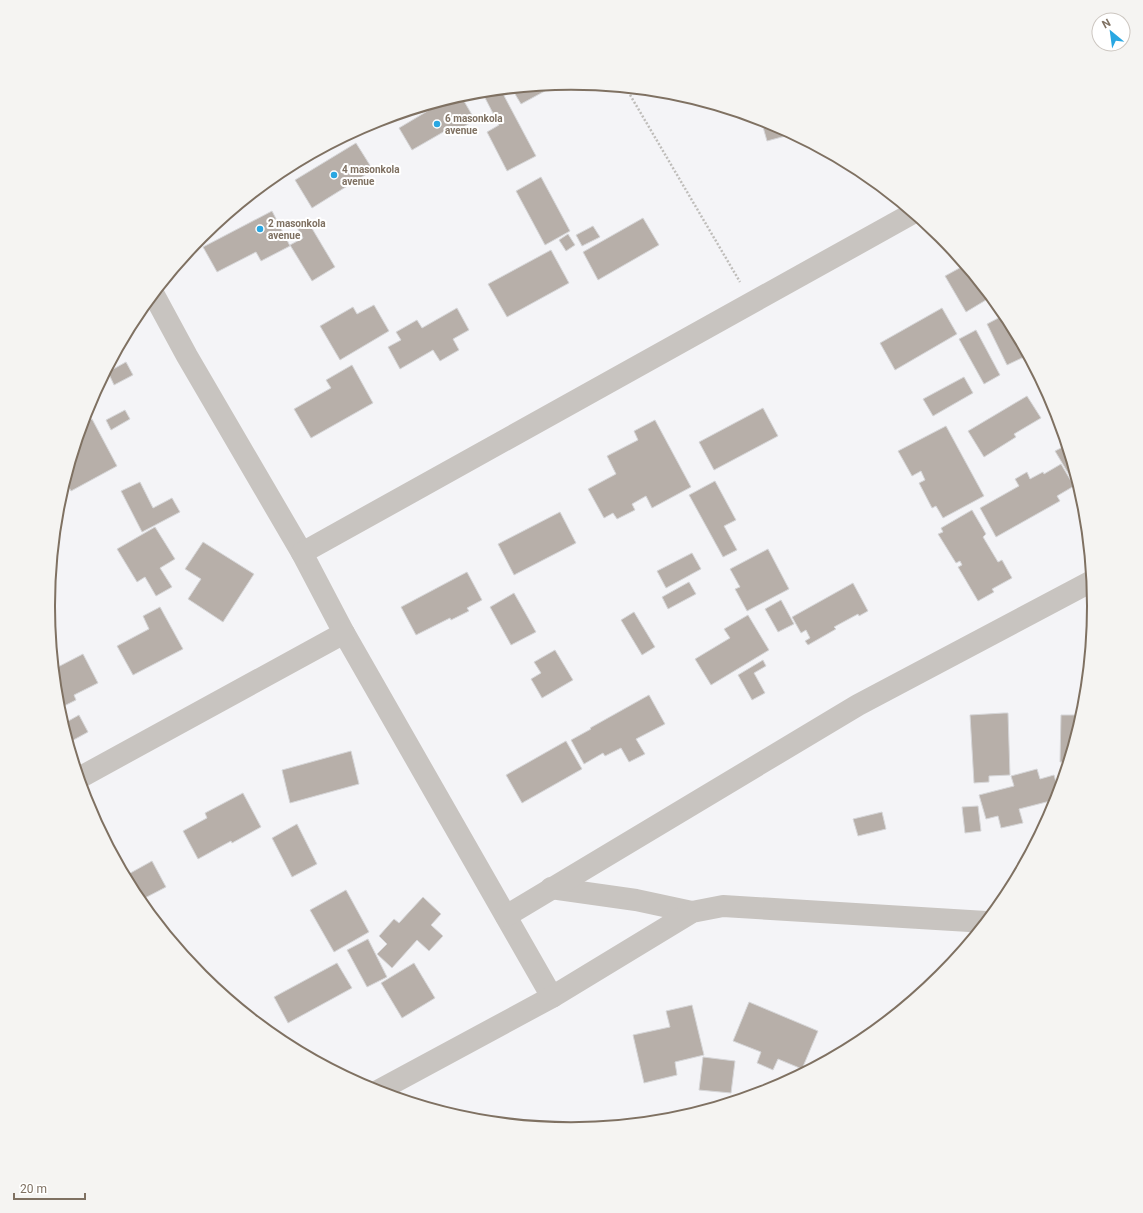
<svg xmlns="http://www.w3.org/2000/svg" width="1143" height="1213" font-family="Roboto,sans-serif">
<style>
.building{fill:#b7afa9;stroke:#d6d6d8}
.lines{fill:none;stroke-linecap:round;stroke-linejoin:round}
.path{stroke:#bfbdba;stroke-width:2.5;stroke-dasharray:2 2;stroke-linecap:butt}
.minor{stroke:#c8c4c0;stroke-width:22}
.poi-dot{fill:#29a7e2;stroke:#fff;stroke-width:1.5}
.labels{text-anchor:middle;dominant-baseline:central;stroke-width:4;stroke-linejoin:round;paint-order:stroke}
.poi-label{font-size:10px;font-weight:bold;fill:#7f7162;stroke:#fff;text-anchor:start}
.rim{fill:none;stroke:#7f7162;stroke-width:2}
</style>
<rect width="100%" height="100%" fill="#f4f4f7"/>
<g class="building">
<path d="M556,85L521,104L512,89Z"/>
<path d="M501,90L536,156L507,171L487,132L499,125L482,92Z"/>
<path d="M461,96L475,120L448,136L445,131L412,150L399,128L446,100Z"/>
<path d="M761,120L772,123L793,134L767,141Z"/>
<path d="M356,143L373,170L312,208L295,180Z"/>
<path d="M541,177L570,231L545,245L516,191Z"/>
<path d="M272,211L290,246L261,261L256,252L217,272L203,247Z"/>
<path d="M643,218L659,245L598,280L583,252Z"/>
<path d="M307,220L335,267L312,281L290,245L303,238L296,226Z"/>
<path d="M593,226L600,237L582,246L576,235Z"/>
<path d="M568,234L575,245L566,251L559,240Z"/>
<path d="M551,250L569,283L507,317L488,284Z"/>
<path d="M965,265L991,297L966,312L945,276Z"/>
<path d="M374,305L389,331L340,360L320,326L353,307L357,314Z"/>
<path d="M457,308L469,330L453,339L459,350L440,361L433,350L400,369L388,347L401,340L396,332L417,320L422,328Z"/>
<path d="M942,308L957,334L895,370L880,343Z"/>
<path d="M1006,314L1026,356L1007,365L987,324Z"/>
<path d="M976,330L1000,375L984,384L959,339Z"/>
<path d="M121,344L124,349L116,353Z"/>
<path d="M126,362L133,375L114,385L108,372Z"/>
<path d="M352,365L373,403L311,438L294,409L331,388L326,380Z"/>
<path d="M964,377L973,393L933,416L923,399Z"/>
<path d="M1027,396L1041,418L1014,434L1016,437L984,457L968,431Z"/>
<path d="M763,408L778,436L714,470L699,442Z"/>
<path d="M125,410L130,419L111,430L106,420Z"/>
<path d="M92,419L117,466L71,491L65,480L82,425Z"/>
<path d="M655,420L691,487L652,508L646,496L632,504L635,510L617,519L613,513L604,518L588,489L616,474L607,456L638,440L634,431Z"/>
<path d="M946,426L984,496L943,518L936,506L932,508L919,483L925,480L921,471L912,476L898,451Z"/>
<path d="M1067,445L1081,493H1080L1055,451Z"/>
<path d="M1061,464L1074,486L1057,496L1060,501L996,537L980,508L1019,486L1015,479L1027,472L1030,479L1043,472L1044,474Z"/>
<path d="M715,481L736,520L724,526L737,550L723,557L689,495Z"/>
<path d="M140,482L153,508L172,498L180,512L142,532L121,491Z"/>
<path d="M972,510L986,534L983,537L998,562L1002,560L1012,578L992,589L994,592L978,601L958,567L962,565L960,561L956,563L938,534L943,532L941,528Z"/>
<path d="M560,512L576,543L514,575L498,544Z"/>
<path d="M155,527L175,559L160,568L172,587L156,596L145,577L137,582L117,549Z"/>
<path d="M203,542L254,574L223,622L188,599L201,579L185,569Z"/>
<path d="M768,549L789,589L747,611L735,589L740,587L730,569Z"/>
<path d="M692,553L701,569L666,588L657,571Z"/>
<path d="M467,572L482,600L467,608L469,611L451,620L450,618L416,635L401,607Z"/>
<path d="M689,582L696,594L668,609L662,597Z"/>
<path d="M853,583L868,611L859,616L858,614L834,627L836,629L808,645L805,641L810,638L806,630L801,633L792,617Z"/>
<path d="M514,593L536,632L511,645L490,607Z"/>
<path d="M781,600L794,624L778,632L765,609Z"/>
<path d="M160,607L183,649L133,675L117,646L149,629L143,616Z"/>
<path d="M634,612L655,647L642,655L621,620Z"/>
<path d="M748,615L769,650L711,685L695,659L730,638L724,629Z"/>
<path d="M555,650L573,680L542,698L531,679L541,673L534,662Z"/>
<path d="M83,654L98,683L74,695L76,700L58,709L54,669Z"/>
<path d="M763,660L766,666L754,673L765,693L752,700L738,675Z"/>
<path d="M649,695L665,724L636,739L645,754L629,762L621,748L605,756L603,753L584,764L571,740L591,729L590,728Z"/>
<path d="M1004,713H1008L1010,775L989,776V782L974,783L970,715Z"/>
<path d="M79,715L88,732L68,743L63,724Z"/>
<path d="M1061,715H1083L1069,762H1060Z"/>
<path d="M566,741L582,769L522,803L506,775Z"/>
<path d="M351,751L359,784L290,803L282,770Z"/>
<path d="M1037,769L1040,779L1054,775L1059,793L1058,799L1019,809L1023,823L1001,828L998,816L986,819L979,795L1014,786L1011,776Z"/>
<path d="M243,793L261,827L232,843L231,841L198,859L183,831L207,818L205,813Z"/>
<path d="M978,806L981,831L965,833L962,807Z"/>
<path d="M882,812L886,829L858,836L853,819Z"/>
<path d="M297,824L317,864L292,877L272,838Z"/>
<path d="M152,861L166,887L139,901L125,876Z"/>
<path d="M346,890L369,932L334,952L310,910Z"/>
<path d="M423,897L441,914L431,925L443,936L429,951L417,940L392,968L377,954L387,944L379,936L394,919L399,923Z"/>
<path d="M368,939L387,977L367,987L347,950Z"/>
<path d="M337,963L352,988L288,1023L274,997Z"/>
<path d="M414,963L435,998L402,1018L381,983Z"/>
<path d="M749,1002L818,1031L802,1069L778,1059L773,1070L757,1063L761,1052L733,1041Z"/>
<path d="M692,1005L704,1055L675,1062L677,1075L644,1083L633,1035L670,1027L666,1011Z"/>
<path d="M883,1025L870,1035L869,1031Z"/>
<path d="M703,1057L735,1061L731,1093L699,1090Z"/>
</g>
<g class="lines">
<path class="path" d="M626,88L740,282"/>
<g class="minor">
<path d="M154,295L187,356L302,553L344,633L552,997"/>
<path d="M302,553L913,213"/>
<path d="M79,778L344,633"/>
<path d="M551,888L636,900L692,912"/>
<path d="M506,916L858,705L1092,581"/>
<path d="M376,1092L552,997L692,912L723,906L986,922"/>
</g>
</g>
<g class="poi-dot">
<circle cx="437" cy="124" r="4"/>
<circle cx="334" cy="175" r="4"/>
<circle cx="260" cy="229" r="4"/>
</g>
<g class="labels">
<g class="poi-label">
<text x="445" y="118">6 masonkola<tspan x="445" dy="12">avenue</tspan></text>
<text x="342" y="169">4 masonkola<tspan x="342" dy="12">avenue</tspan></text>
<text x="268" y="223">2 masonkola<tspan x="268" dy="12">avenue</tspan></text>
</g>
</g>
<path d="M0 0H1143V1213H0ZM55 606a516 516 0 1 1 1032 0a516 516 0 1 1-1032 0Z" fill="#f5f4f2" fill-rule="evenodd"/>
<path class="rim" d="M55 606a516 516 0 1 1 1032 0a516 516 0 1 1-1032 0Z"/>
<g transform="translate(1111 32) rotate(331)"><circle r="19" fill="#ffffff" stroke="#ccc6c0"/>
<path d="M0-3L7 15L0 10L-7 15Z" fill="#29a7e2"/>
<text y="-6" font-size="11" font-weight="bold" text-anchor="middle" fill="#7f7162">N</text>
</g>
<path d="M14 1193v6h71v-6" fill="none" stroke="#7f7162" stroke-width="2"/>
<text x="20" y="1193" font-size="12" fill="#7f7162" stroke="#ffffff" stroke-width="3" paint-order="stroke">20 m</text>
</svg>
